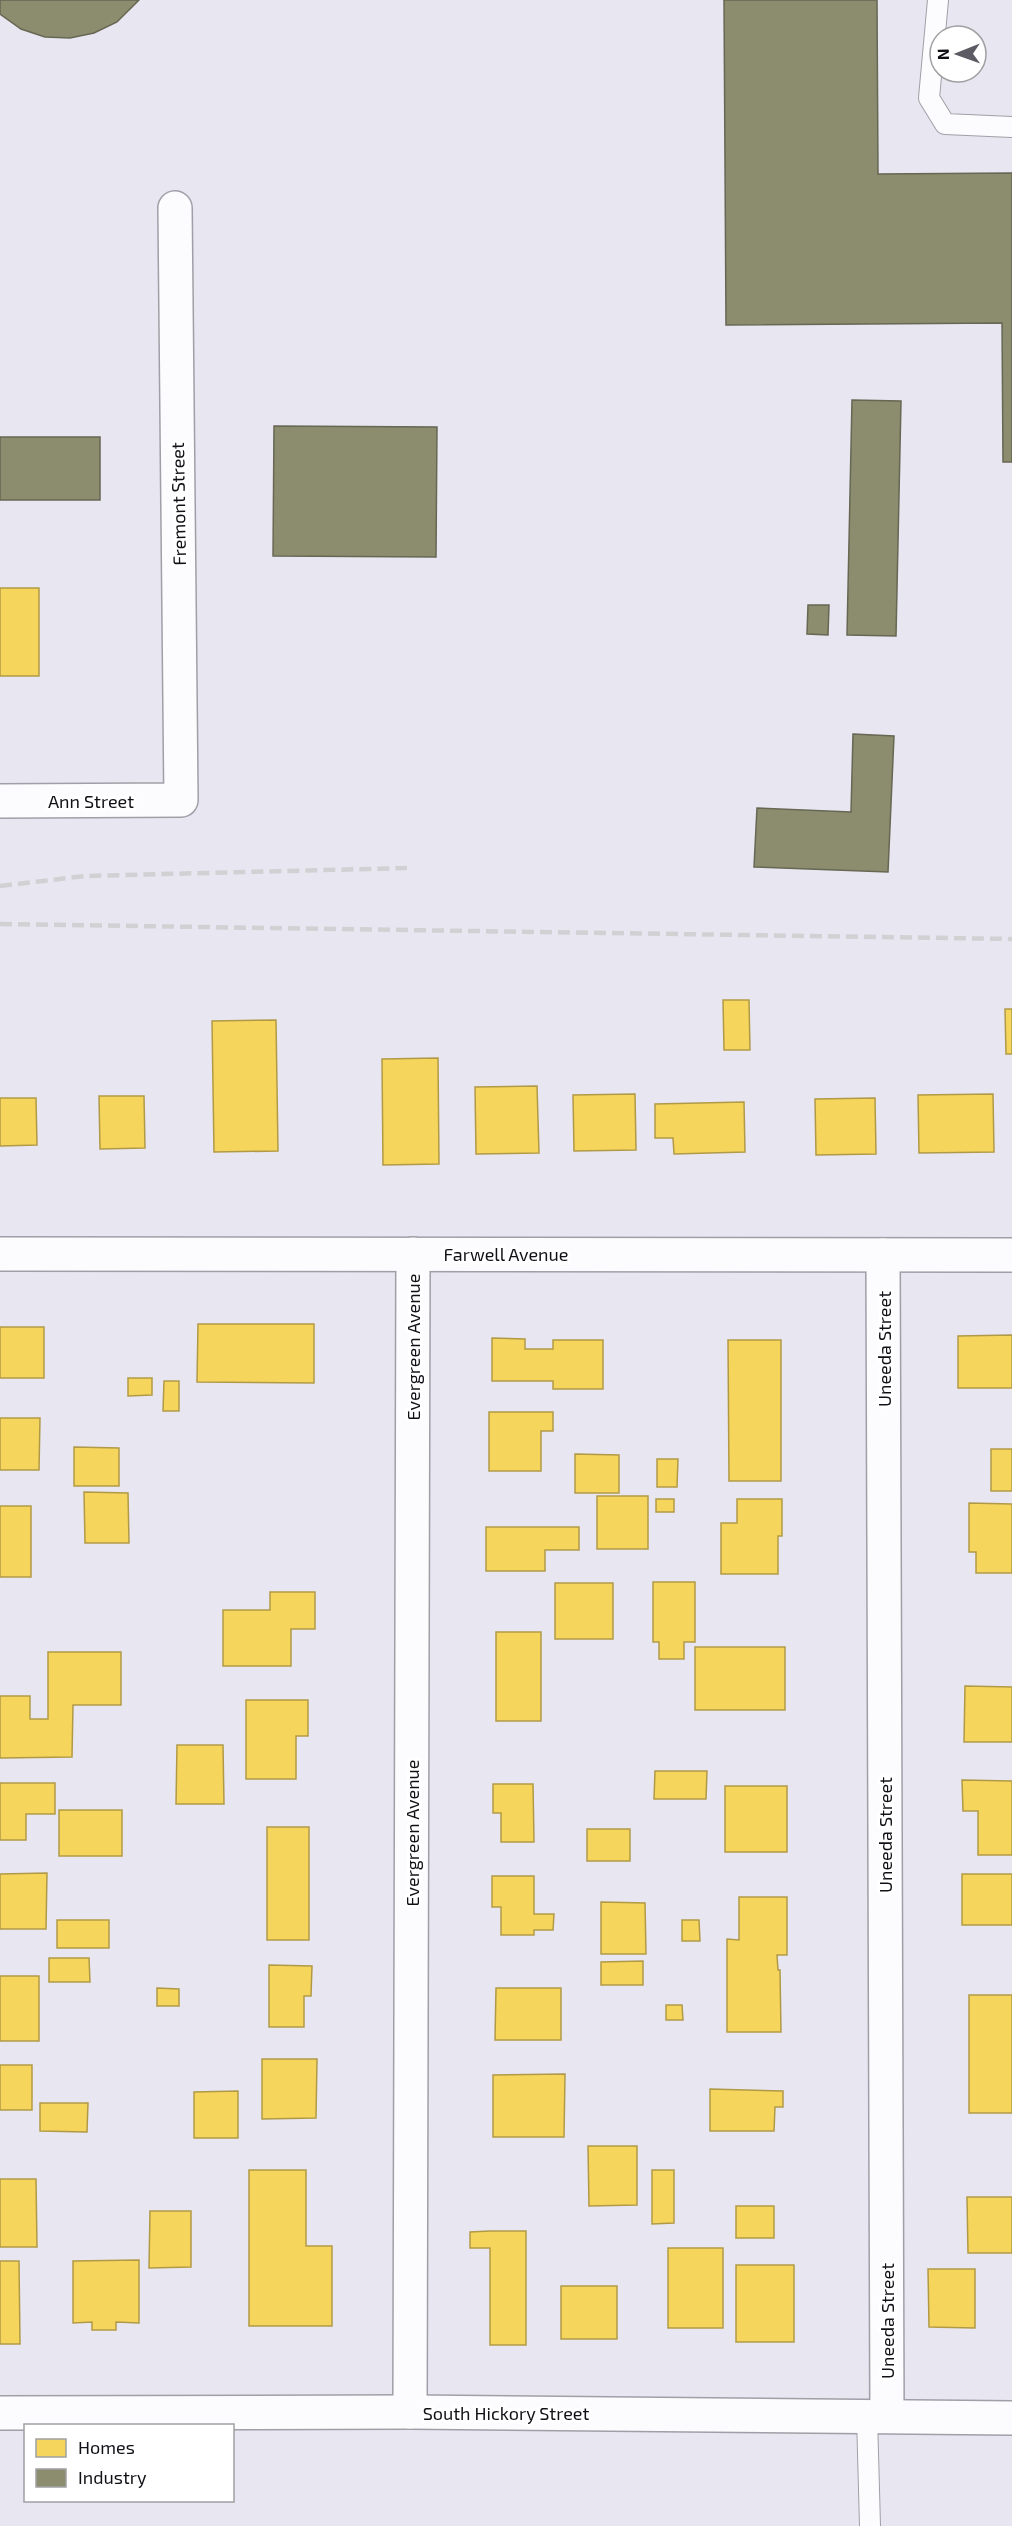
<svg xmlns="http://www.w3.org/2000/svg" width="1012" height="2526" font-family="'Exo 2',sans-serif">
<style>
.homes{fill:#f6d55c;stroke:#b19a47;stroke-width:1.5}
.industry{fill:#8c8c6e;stroke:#676754;stroke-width:1.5}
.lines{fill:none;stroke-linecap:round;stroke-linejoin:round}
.service-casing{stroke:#a09fa7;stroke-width:22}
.minor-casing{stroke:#a09fa7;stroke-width:36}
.tertiary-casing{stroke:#a09fa7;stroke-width:36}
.service{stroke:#fcfbfd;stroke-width:20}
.minor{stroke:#fcfbfd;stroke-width:33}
.tertiary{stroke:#fcfbfd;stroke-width:33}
.rail{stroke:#d1d1d3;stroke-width:4.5;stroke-dasharray:12 6;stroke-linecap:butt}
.labels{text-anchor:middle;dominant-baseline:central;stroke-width:6;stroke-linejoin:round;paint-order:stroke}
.street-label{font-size:18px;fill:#111016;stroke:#fff}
</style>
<rect width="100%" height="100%" fill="#e8e6f1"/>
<g class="homes">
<rect x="0" y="588" width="39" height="88"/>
<path d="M723,1000H749L750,1050H724Z"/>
<path d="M1005,1009H1012V1054H1006Z"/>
<path d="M276,1020L278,1151L214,1152L212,1021Z"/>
<path d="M438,1058L439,1164L383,1165L382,1059Z"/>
<path d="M537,1086L539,1153L476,1154L475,1087Z"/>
<path d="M635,1094L636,1150L574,1151L573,1095Z"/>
<path d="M993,1094L994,1152L919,1153L918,1095Z"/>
<path d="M99,1096H144L145,1148L100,1149Z"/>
<path d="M0,1098H36L37,1145L0,1146Z"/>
<path d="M875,1098L876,1154L816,1155L815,1099Z"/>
<path d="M744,1102L745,1152L674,1154L673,1138H655V1104Z"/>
<path d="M198,1324H314V1383L197,1382Z"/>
<rect x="0" y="1327" width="44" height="51"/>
<path d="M1012,1335V1388H958V1336Z"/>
<path d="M492,1338L525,1339V1349H553V1340H603V1389H553V1381H492Z"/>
<path d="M728,1340H781V1481H729Z"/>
<path d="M128,1378H152V1395L128,1396Z"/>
<path d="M164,1381H179V1411H163Z"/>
<path d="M489,1412H553V1431H541V1471H489Z"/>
<path d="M0,1418H40L39,1470H0Z"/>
<path d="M74,1447L119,1448V1486H74Z"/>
<rect x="991" y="1449" width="21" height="42"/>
<path d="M575,1454L619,1455V1493H575Z"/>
<path d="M657,1459H678L677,1487H657Z"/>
<path d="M84,1492L128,1493L129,1543H85Z"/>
<rect x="597" y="1496" width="51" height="53"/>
<rect x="656" y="1499" width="18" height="13"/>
<path d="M737,1499H782V1536H778V1574H721V1523H737Z"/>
<path d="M969,1503L1012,1504V1573H976V1552H969Z"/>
<rect x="0" y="1506" width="31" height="71"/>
<path d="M486,1527H579V1550H545V1571H486Z"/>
<path d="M653,1582H695V1642H684V1659H659V1642H653Z"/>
<rect x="555" y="1583" width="58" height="56"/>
<path d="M270,1592H315V1629H291V1666H223V1610H270Z"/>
<rect x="496" y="1632" width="45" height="89"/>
<rect x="695" y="1647" width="90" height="63"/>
<path d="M48,1652H121V1705H73L72,1757L0,1758V1696H30V1719H48Z"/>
<path d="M965,1686L1012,1687V1742H964Z"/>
<path d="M246,1700H308V1736H296V1779H246Z"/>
<path d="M177,1745H223L224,1804H176Z"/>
<path d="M655,1771H707L706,1799H654Z"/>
<path d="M962,1780L1012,1781V1855H978V1811H963Z"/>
<path d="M0,1783H55V1814H26V1840H0Z"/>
<path d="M493,1784H533L534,1842H501V1813H493Z"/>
<rect x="725" y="1786" width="62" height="66"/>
<rect x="59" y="1810" width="63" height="46"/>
<rect x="267" y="1827" width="42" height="113"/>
<rect x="587" y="1829" width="43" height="32"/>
<path d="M47,1873L46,1929H0V1874Z"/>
<rect x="962" y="1874" width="50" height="51"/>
<path d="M492,1876H534V1914H554L553,1930H534V1935H501V1907H492Z"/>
<path d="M739,1897H787V1955H777L778,1970H780L781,2032H727V1939L739,1940Z"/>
<path d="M601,1902L645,1903L646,1954H601Z"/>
<rect x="57" y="1920" width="52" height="28"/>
<path d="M682,1920H699L700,1941H682Z"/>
<path d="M49,1958H89L90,1982H49Z"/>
<path d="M643,1961V1985H601V1962Z"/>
<path d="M269,1965L312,1966L311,1996H304V2027H269Z"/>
<rect x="0" y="1976" width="39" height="65"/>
<path d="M157,1988L179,1989V2006H157Z"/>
<path d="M496,1988H561V2040H495Z"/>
<rect x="969" y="1995" width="43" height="118"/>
<path d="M666,2005H682L683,2020H666Z"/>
<path d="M262,2059H317L316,2118L262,2119Z"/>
<rect x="0" y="2065" width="32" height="45"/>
<path d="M565,2074L564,2137H493V2075Z"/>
<path d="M710,2089L783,2091V2107H775L774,2131H710Z"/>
<path d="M238,2091V2138H194V2092Z"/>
<path d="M40,2103H88L87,2132L40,2131Z"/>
<path d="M588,2146H637V2205L589,2206Z"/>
<path d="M249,2170H306V2246H332V2326H249Z"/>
<path d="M652,2170H674V2223L652,2224Z"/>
<path d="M0,2179H36L37,2247H0Z"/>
<path d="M967,2197H1012V2253H968Z"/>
<rect x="736" y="2206" width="38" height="32"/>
<path d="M150,2211H191V2267L149,2268Z"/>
<path d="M490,2231H526V2345H490V2248H470V2232Z"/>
<rect x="668" y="2248" width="55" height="80"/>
<path d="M139,2260V2323L116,2322V2330H92V2322L73,2323V2261Z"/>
<path d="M0,2261H19L20,2344H0Z"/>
<rect x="736" y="2265" width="58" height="77"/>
<path d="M928,2269H975V2328L929,2327Z"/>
<rect x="561" y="2286" width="56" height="53"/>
</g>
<g class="industry">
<path d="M0,0H139L117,22L94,33L70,38L45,37L21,29L0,14Z"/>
<path d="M724,0H877L878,174L1012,173V462H1003L1002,323L726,325Z"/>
<path d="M852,400L901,401L896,636L847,635Z"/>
<path d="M274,426L437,427L436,557L273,556Z"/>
<rect x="0" y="437" width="100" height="63"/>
<path d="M808,605H829L828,635L807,634Z"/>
<path d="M853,734L894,736L888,872L754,867L757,808L851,812Z"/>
</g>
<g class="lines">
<g class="service-casing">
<g id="service">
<path d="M938,0L929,98L945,124L1012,127"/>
<path d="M867,2416L870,2526"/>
</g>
</g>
<g class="minor-casing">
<g id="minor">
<path d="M0,801L181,800L175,208"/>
<path d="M0,1254L1012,1255"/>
<path d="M883,1255L887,2416"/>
<path d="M410,2412L413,1254"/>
</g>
</g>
<g class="tertiary-casing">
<path id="tertiary" d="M0,2413L410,2412L1012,2418"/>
</g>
<use href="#service" class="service"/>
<use href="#minor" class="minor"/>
<use href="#tertiary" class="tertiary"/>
<g class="rail">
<path d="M0,886L85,876L407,868"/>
<path d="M0,924L1012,939"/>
</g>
</g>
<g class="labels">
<g class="street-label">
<text transform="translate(178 504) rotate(-91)">Fremont Street</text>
<text x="91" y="801">Ann Street</text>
<text x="506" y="1254">Farwell Avenue</text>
<text transform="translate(413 1347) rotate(-90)">Evergreen Avenue</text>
<text transform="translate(884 1349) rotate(-90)">Uneeda Street</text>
<text transform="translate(412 1833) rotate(-90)">Evergreen Avenue</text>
<text transform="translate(885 1835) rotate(-90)">Uneeda Street</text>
<text transform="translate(887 2321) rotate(-90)">Uneeda Street</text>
<text x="506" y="2413">South Hickory Street</text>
</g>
</g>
<rect x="24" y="2424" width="210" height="78" fill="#ffffff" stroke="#a09fa2" stroke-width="1.5"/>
<rect x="36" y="2439" width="30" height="18" fill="#f6d55c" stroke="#a09fa2" stroke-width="1.5"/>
<text x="78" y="2454" font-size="18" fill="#111016">Homes</text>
<rect x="36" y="2469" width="30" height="18" fill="#8c8c6e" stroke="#a09fa2" stroke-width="1.5"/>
<text x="78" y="2484" font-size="18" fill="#111016">Industry</text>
<g transform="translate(958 54) rotate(269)"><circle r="28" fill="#ffffff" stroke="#a09fa2" stroke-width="1.5"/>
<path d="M0-4.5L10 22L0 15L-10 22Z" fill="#5c5b63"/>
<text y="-9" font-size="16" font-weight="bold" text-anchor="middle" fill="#111016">N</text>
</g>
</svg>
